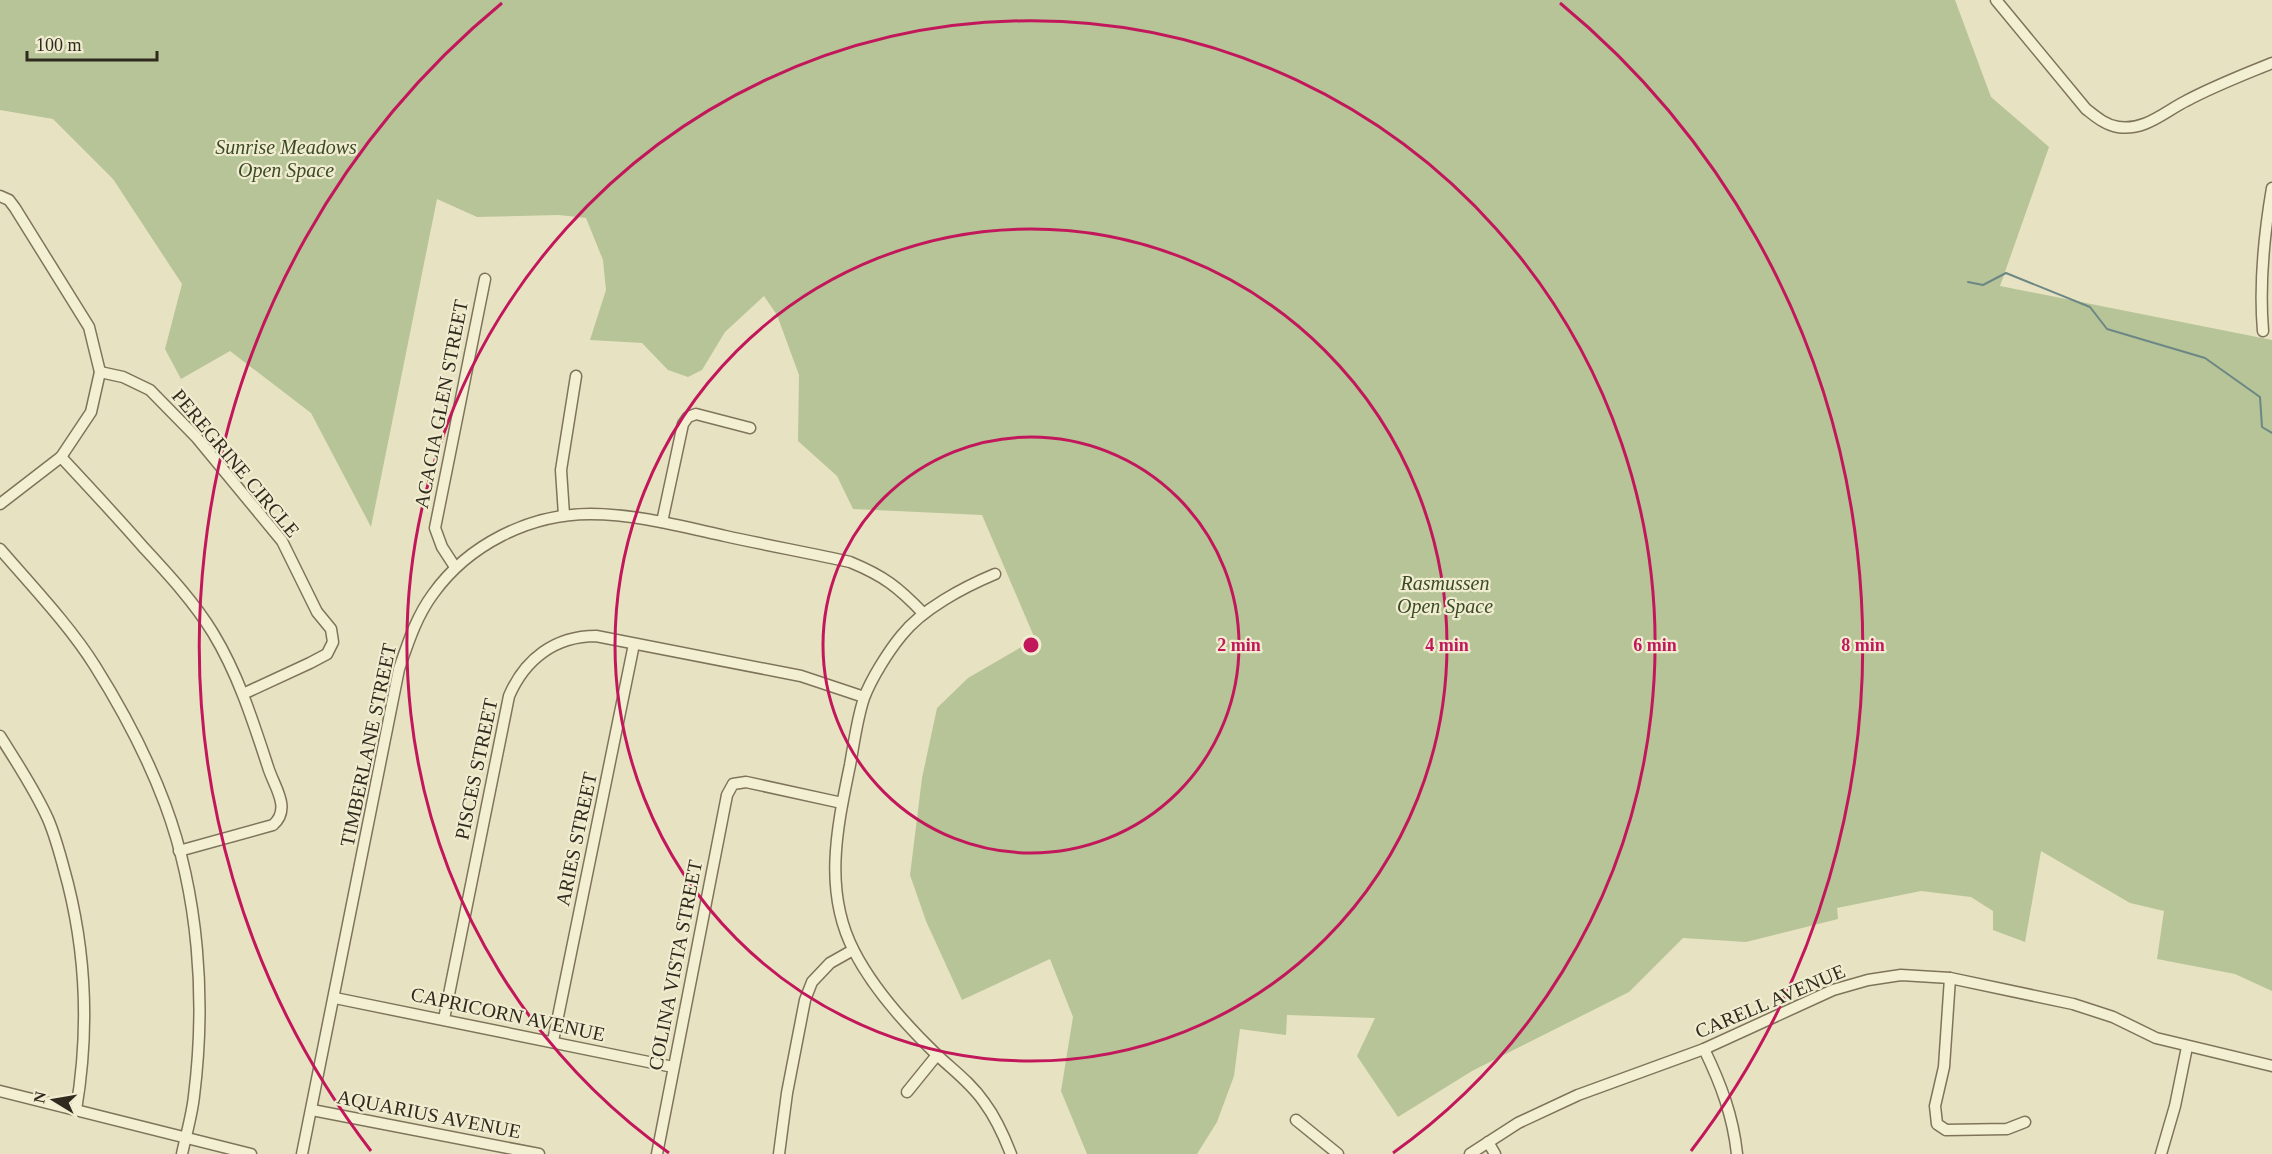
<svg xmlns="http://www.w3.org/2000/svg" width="2272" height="1154" font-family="Georgia,serif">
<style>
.green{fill:#b7c497}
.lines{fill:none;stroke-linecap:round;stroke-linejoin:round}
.stream{stroke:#6c8785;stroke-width:2}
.minor-casing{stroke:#7f745b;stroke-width:13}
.minor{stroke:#f3efd3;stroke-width:10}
.ring{fill:none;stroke:#c2185b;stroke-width:3}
.labels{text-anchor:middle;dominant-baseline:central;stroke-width:4.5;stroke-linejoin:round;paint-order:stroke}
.park-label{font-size:20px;font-style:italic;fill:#3b4a27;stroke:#f0ecd0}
.street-label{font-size:20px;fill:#302a1e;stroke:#f0ecd0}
.centre{fill:#c2185b;stroke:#f0ecd0;stroke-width:3}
.ring-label{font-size:18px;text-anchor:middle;font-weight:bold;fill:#c2185b;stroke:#f0ecd0;stroke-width:4.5;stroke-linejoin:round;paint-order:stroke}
</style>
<rect width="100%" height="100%" fill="#e7e3c2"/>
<path class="green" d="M0,0H1955L1991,97L2049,147L2000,286L2272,340V991L2235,974L2157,959L2164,911L2130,903L2041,851L2025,942L1993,930V911L1971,897L1921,891L1837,908L1838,919L1746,942L1683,938L1629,992L1472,1071L1398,1117L1357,1056L1375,1018L1287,1015L1286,1035L1240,1029L1234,1076L1217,1122L1197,1154H1087L1061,1091L1073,1017L1050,959L962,1000L926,921L910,875L922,778L937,708L968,678L1035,639L982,515L853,509L837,476L798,441L799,375L777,315L764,296L725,332L702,370L688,377L668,370L642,343L590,340L606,290L603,260L586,218L559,215L477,217L437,199L371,527L311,413L230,351L181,379L165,349L182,284L113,179L53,119L0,110Z"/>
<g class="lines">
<path class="stream" d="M1968,282L1983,285L2006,273L2090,307L2107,329L2205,358L2260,397L2262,427L2272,433"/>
<g class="minor-casing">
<g id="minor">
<path d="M1996,0L2086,109C2095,116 2105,125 2118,127C2145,131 2164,112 2186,101C2214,86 2243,75 2272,63"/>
<path d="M0,196L9,200L15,208L89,327L100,372L91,412L61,457L0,504"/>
<path d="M2263,331C2259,284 2264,235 2272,188"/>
<path d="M100,372L123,377L150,390L197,438L282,541L317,612L331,629L333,642L327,654L310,663L243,694"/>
<path d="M61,457C89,487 117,517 144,548C168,574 194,602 213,633C238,674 253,721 268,767C274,787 292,808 273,825L179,851"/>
<path d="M564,515L561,470L576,376"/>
<path d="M662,522L683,424L688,417L696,414L750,428"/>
<path d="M0,549C31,585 70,626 95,666C122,709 147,756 165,804C199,895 206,1000 194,1096C192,1115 186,1135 182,1154"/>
<path d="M455,567L442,547L435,528L485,279"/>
<path d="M995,574C964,587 922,609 901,636C888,652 871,679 864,698C857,719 854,743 850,765C837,828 823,891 854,951C874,990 905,1024 936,1054C953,1070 971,1083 984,1102C996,1118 1004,1136 1011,1154"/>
<path d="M0,736C17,763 35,790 48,819C57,840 62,862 68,884C87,960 89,1033 76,1110"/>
<path d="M1950,978L1944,1067L1935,1106L1937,1124L1946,1130L2007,1129L2025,1122"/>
<path d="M335,998L673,1067"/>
<path d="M444,1019L509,696C525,659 555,636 596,636L801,676L864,697"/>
<path d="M553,1041L634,644"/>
<path d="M1704,1049C1721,1084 1733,1116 1737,1154"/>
<path d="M0,1091L251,1154"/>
<path d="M907,1092L937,1055"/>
<path d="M312,1110L539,1154"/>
<path d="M1296,1120L1338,1154"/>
<path d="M1488,1142L1495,1154"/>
<path d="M302,1154L399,669C408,643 416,617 433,594C468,545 529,514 590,514C635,514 680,526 725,536C766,545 809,553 850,562C884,576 898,587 923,613"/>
<path d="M657,1154L727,795L733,784L746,782L842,803"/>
<path d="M779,1154L787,1093L805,1000L812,982L830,963L853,950"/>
<path d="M1470,1154L1518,1123L1578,1095L1704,1049L1833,990L1868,980L1901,975L1950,978L2073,1004L2113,1017L2156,1038L2272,1066"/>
<path d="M2161,1154L2175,1106L2187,1047"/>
</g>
</g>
<use href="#minor" class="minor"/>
</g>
<g class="ring">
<circle cx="1031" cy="645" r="208"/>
<circle cx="1031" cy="645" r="416"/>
<path d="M669 1153A624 624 0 1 1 1393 1153"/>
<path d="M371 1151A832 832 0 0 1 502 3M1560 3A832 832 0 0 1 1691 1151"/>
</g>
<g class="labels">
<g class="park-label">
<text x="286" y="147">Sunrise Meadows<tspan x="286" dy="23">Open Space</tspan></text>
<text x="1445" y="583">Rasmussen<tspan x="1445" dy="23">Open Space</tspan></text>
</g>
<g class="street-label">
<text transform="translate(441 404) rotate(-79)">ACACIA GLEN STREET</text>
<text transform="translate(236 463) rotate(50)">PEREGRINE CIRCLE</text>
<text transform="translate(368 745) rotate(-78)">TIMBERLANE STREET</text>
<text transform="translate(476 769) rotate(-78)">PISCES STREET</text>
<text transform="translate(576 839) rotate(-78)">ARIES STREET</text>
<text transform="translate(675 965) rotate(-79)">COLINA VISTA STREET</text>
<text transform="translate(1770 1001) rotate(-23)">CARELL AVENUE</text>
<text transform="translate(508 1014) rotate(12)">CAPRICORN AVENUE</text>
<text transform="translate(429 1114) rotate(11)">AQUARIUS AVENUE</text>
</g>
</g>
<circle cx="1031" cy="645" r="9" class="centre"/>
<g class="ring-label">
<text x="1239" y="651">2 min</text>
<text x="1447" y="651">4 min</text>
<text x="1655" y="651">6 min</text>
<text x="1863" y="651">8 min</text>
</g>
<g transform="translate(54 1100) rotate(281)" stroke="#f0ecd0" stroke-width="4.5" paint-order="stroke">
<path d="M0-4.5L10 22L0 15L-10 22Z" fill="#302a1e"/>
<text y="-9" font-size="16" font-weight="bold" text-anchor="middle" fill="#302a1e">N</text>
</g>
<path d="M27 51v9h130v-9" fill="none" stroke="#302a1e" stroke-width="3"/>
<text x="36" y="51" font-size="18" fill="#302a1e" stroke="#f0ecd0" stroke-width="4.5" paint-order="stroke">100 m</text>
</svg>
